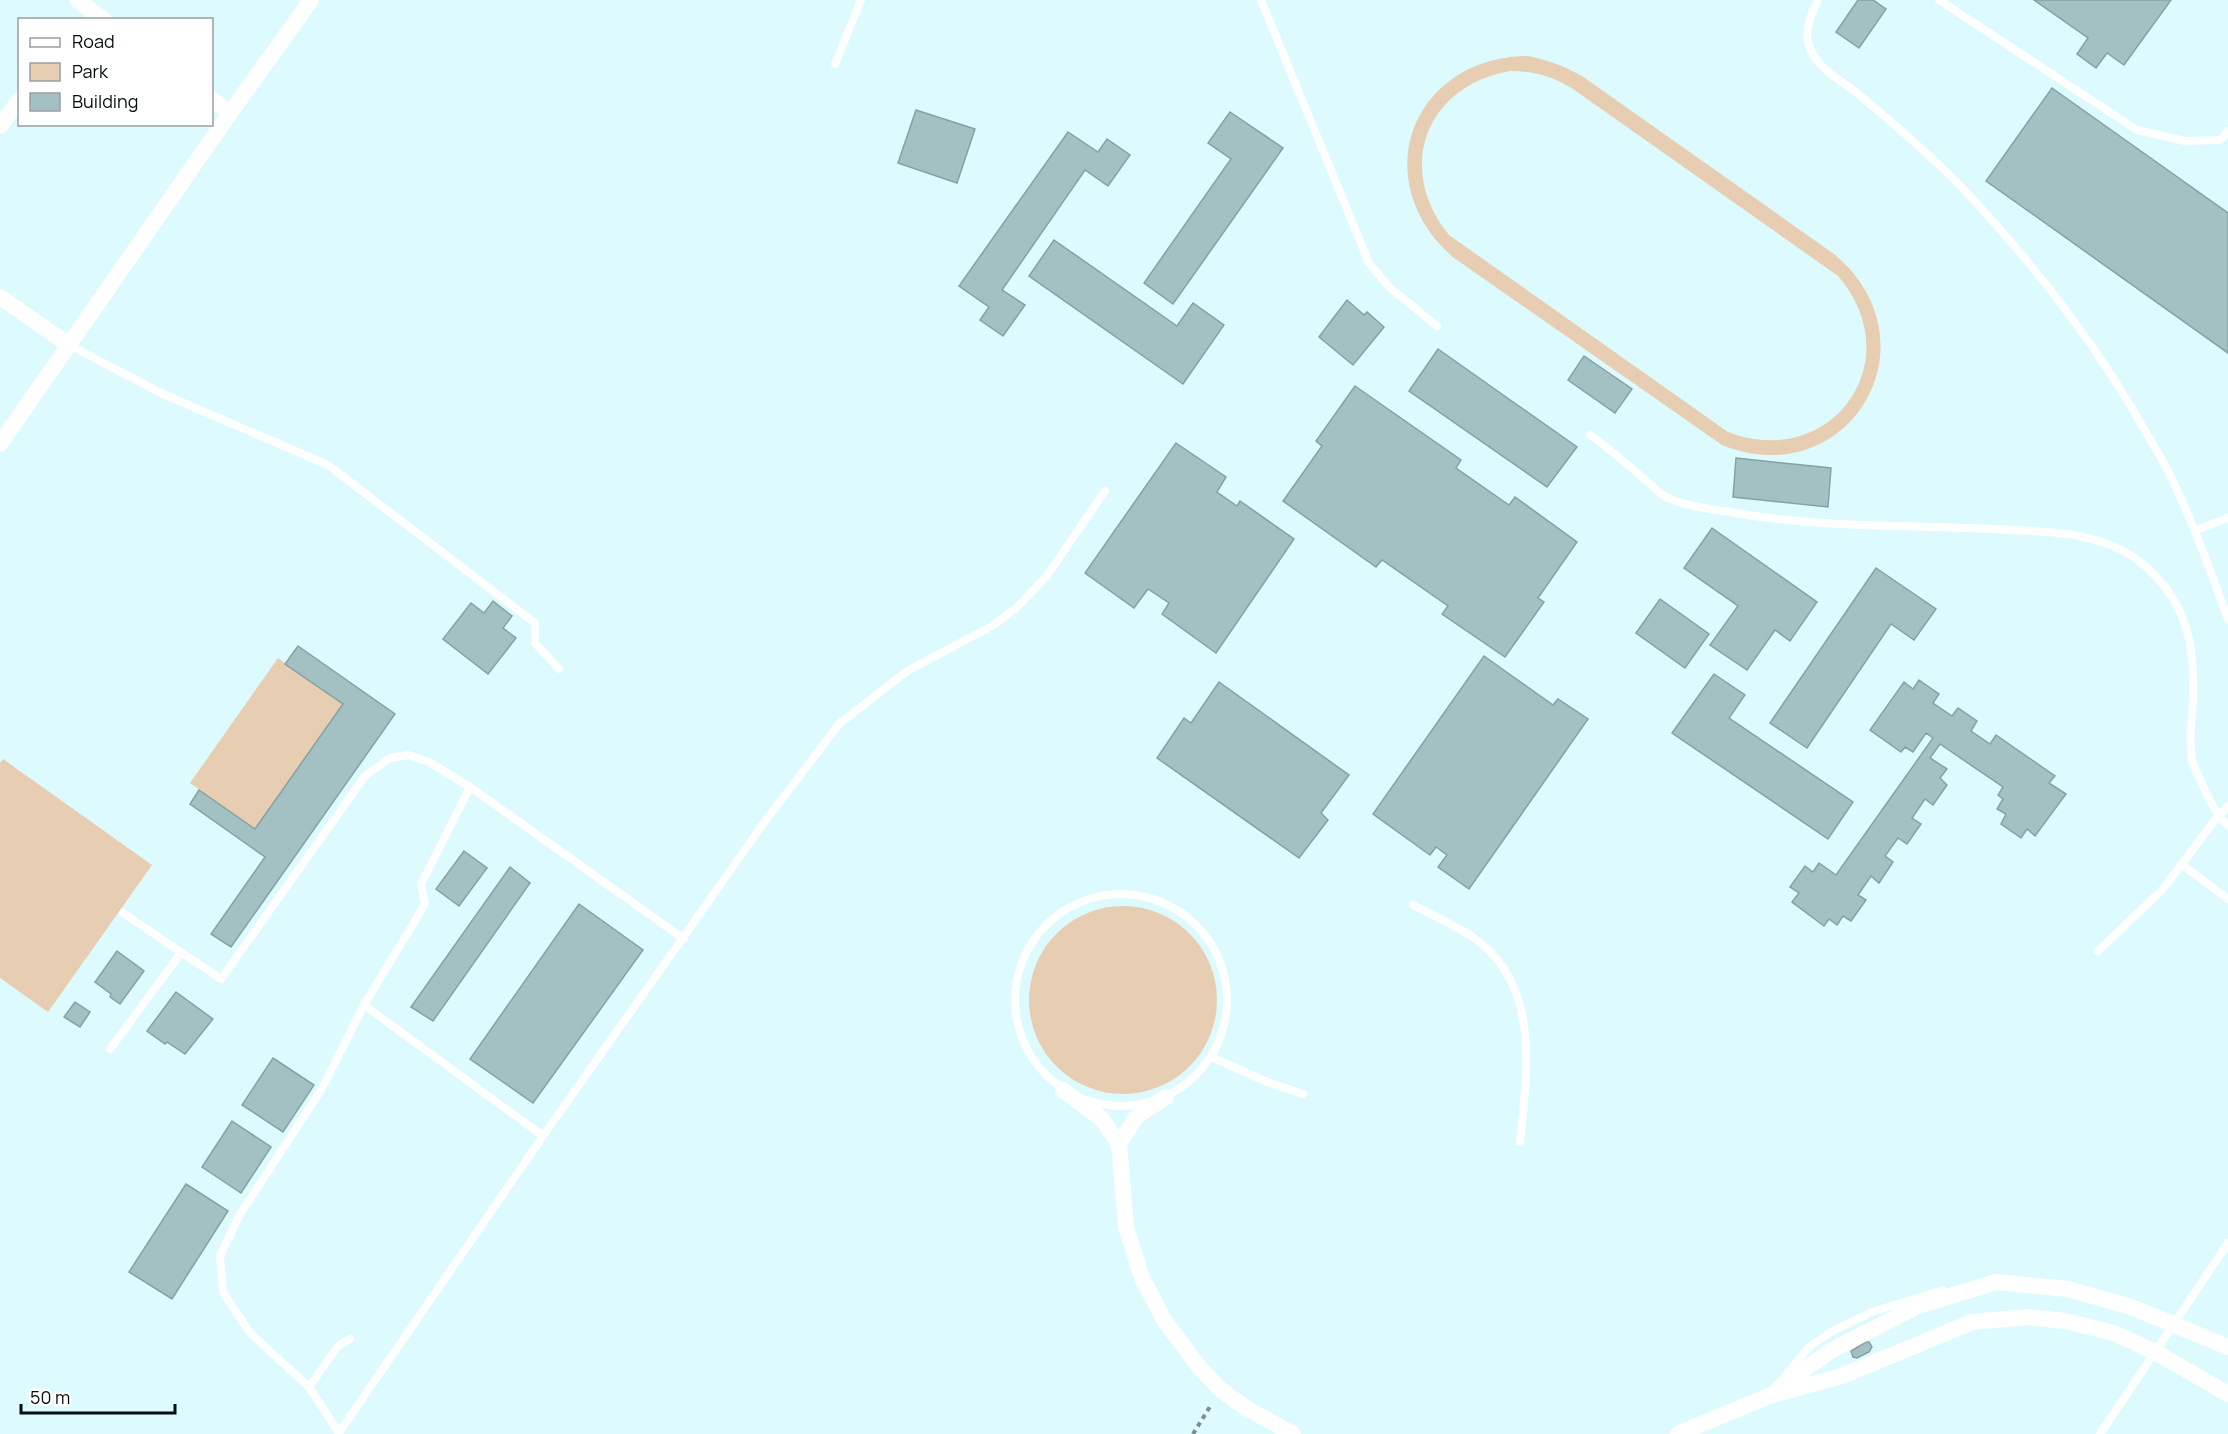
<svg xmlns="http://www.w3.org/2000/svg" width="2228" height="1434" font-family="Manrope,sans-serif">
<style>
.green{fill:#e7ceb2;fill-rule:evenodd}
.building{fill:#a3c0c3;stroke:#85a1a4;stroke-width:1.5}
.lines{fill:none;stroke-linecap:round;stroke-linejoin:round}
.path{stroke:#7a8e90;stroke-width:4;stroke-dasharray:4.5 4.5;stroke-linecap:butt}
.lane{stroke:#fff;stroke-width:8}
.street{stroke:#fff;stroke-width:16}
</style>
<rect width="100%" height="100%" fill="#ddfbfe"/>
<g class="green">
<path d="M1528,56C1548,60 1564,66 1582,76L1834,254C1940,342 1849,496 1722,445L1454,258C1365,182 1411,57 1528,56ZM1510,71C1534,71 1553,76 1573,89L1838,276C1911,360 1832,472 1728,432L1449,235C1395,169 1425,86 1510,71Z"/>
<path d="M278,658L343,704L255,829L190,783Z"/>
<path d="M3,759L152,865L48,1012L0,978V763Z"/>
<circle cx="1123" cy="1000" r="94"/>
</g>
<g class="building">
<path d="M1858,0H1873L1886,9L1859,48L1836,32Z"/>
<path d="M2034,0H2171L2124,65L2107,53L2096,68L2077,54L2088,38Z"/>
<path d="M2052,88L2228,213V353L1986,181Z"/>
<path d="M916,110L975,129L957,183L898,163Z"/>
<path d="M1230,112L1283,148L1173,304L1144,283L1231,159L1208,143Z"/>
<path d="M1068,132L1098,152L1107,139L1130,155L1108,186L1085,170L1002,290L1025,305L1003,336L980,320L989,307L959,286Z"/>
<path d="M1054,240L1177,326L1193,303L1224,325L1183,384L1029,276Z"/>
<path d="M1347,300L1364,315L1367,312L1384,327L1353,365L1319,337Z"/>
<path d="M1438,349L1577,447L1547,487L1409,391Z"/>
<path d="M1584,356L1632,389L1615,413L1568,380Z"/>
<path d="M1355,386L1461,460L1456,468L1509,505L1515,497L1577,542L1538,598L1544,602L1505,657L1442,614L1448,606L1382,560L1376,567L1283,501L1322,446L1316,441Z"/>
<path d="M1176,443L1226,477L1217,492L1237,506L1240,501L1294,539L1216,653L1162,614L1169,603L1148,589L1134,608L1085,573Z"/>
<path d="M1736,458L1831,468L1828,507L1733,497Z"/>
<path d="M1712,528L1817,602L1790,641L1775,630L1747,670L1710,645L1738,606L1684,568Z"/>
<path d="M1876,568L1936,609L1914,640L1891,624L1807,748L1770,723Z"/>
<path d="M1660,599L1709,634L1685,668L1636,633Z"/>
<path d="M493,601L512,616L503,628L516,638L488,674L443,639L471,603L484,613Z"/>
<path d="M298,646L395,714L231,947L211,934L265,857L190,804L199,790L255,829L343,704L285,664Z"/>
<path d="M1484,656L1553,705L1558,699L1588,719L1469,889L1438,867L1447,855L1436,847L1430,855L1373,814Z"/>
<path d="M1714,674L1745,695L1729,718L1853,802L1828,839L1672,733Z"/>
<path d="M1919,680L1939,694L1933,703L1952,716L1958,708L1977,721L1971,731L1990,744L1996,735L2055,776L2049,783L2066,794L2035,836L2027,829L2021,838L2001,824L2006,814L1997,809L2003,799L1998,795L2003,787L1940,744L1930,758L1947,769L1940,778L1947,785L1933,805L1925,799L1912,818L1921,824L1907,844L1898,838L1885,856L1893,862L1879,883L1871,876L1858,895L1866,900L1851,921L1843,916L1837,925L1829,919L1824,926L1792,902L1799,893L1790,887L1805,866L1813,872L1819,863L1836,875L1933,738L1926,733L1913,752L1905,747L1901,752L1870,730L1904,682L1913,689Z"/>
<path d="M1219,682L1349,775L1321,813L1328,820L1299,858L1157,758L1184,718L1191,723Z"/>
<path d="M464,851L487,868L459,906L436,889Z"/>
<path d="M510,867L530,883L433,1021L411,1007Z"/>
<path d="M579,904L643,950L533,1103L470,1059Z"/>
<path d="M117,951L144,971L120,1004L110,997L111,994L95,982Z"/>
<path d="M176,992L213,1019L185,1054L167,1042L165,1044L147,1031Z"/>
<path d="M75,1002L90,1012L80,1027L64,1017Z"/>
<path d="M273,1058L314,1085L283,1132L242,1105Z"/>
<path d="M232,1121L271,1147L241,1193L202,1167Z"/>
<path d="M186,1184L228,1211L172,1299L129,1272Z"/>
<path d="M1866,1342H1869L1872,1347L1869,1352L1857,1358L1853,1357L1851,1351Z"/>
</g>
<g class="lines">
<path class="path" d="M1193,1434L1211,1405"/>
<g class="lane">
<path d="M1261,0L1369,263L1389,287L1437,326"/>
<path d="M1818,0C1804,27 1801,47 1825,69C1837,80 1852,88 1864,99C1900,129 1936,160 1968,194C2034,265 2096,344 2144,429C2153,445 2163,460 2171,477C2193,523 2211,571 2228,620"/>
<path d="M1939,0L2137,130L2185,141L2220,140L2228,131"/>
<path d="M835,64L861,0"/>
<path d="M69,345L163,394L328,465L535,623V643L559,669"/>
<path d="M1590,435C1609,448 1626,463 1643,478C1651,484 1659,494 1668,498C1686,506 1709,509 1730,512C1822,529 1917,524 2010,530C2055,532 2103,533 2140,562C2186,598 2195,644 2193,699C2192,720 2188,742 2193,763C2196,773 2202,783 2206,792C2212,805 2217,816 2228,826"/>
<path d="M2194,531L2228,518"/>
<path d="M470,787L421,884L425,904L364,1005L543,1136"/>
<path d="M2181,864L2228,899"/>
<circle cx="1121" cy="1000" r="106"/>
<path d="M1413,905C1433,916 1455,925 1474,938C1541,985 1527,1072 1520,1142"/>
<path d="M123,913L221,979L365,776L390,758L408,755L429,762L470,787L684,939"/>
<path d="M2098,951L2162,890L2218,816L2228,806"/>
<path d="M110,1049L181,953"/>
<path d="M1211,1057L1267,1082L1303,1094"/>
<path d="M1784,1377L1810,1346L1831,1332L1872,1312L1943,1290"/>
<path d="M309,1387L250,1333L223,1292L220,1256L239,1216L321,1090L364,1005"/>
<path d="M339,1433L309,1387L338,1346L350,1339"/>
<path d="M338,1434L543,1136L763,824L839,724L907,671L992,626L1015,609L1046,577L1105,491"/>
<path d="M2100,1434L2228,1243"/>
</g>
<g class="street">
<path d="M77,0L104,20"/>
<path d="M212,99L230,113"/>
<path d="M0,126L20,99"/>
<path d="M0,297L69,345"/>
<path d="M0,444L230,113L311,0"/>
<path d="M1063,1090L1102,1119L1119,1144L1126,1227L1142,1278L1164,1320L1200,1368L1221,1390L1246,1408L1293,1434"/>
<path d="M1119,1144L1137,1116L1166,1097"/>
<path d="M1779,1388L1832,1350L1918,1306L1996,1282L2068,1289L2131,1307L2228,1347"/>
<path d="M1678,1434L1769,1396L1842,1376L1972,1322L2028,1317L2065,1321L2114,1333L2155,1352L2228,1394"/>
</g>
</g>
<rect x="18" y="18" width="195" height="108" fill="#ffffff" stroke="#9b9e9f" stroke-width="1.5"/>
<rect x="30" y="38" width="30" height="9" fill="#ffffff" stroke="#9b9e9f" stroke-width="1.5"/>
<text x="72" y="48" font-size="18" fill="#040d0e">Road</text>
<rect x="30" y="63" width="30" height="18" fill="#e7ceb2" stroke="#9b9e9f" stroke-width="1.5"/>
<text x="72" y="78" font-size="18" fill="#040d0e">Park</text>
<rect x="30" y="93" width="30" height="18" fill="#a3c0c3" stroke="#9b9e9f" stroke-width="1.5"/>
<text x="72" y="108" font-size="18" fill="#040d0e">Building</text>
<path d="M21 1404v9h154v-9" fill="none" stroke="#040d0e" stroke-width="3"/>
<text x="30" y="1404" font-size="18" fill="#040d0e" stroke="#ffffff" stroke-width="4.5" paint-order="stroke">50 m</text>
</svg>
